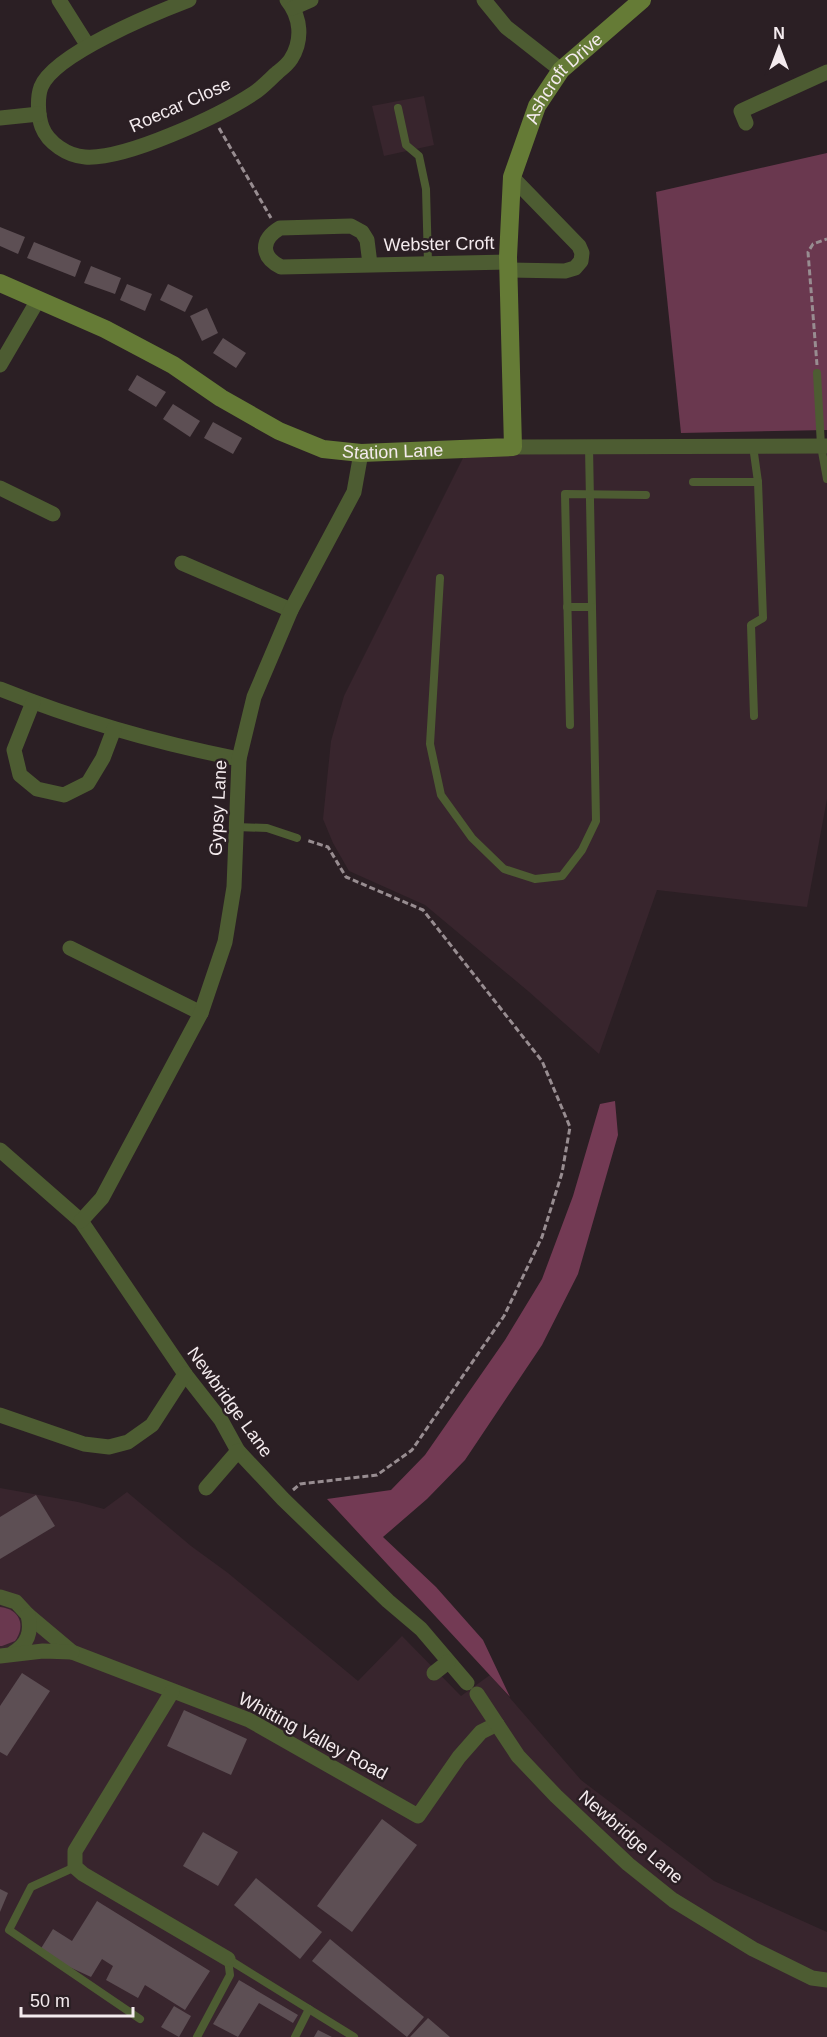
<svg xmlns="http://www.w3.org/2000/svg" width="827" height="2037" font-family="Helvetica,sans-serif">
<style>
.built{fill:#38252d}
.green{fill:#6a384f}
.forest{fill:#733a54}
.building{fill:#5d4f54}
.lines{fill:none;stroke-linecap:round;stroke-linejoin:round}
.path{stroke:#988d91;stroke-width:3;stroke-dasharray:6 3;stroke-linecap:butt}
.lane{stroke:#4d5c32;stroke-width:8}
.street{stroke:#4d5c32;stroke-width:15}
.secondary{stroke:#657b36;stroke-width:18}
.labels{text-anchor:middle;dominant-baseline:central;stroke-width:5;stroke-linejoin:round;paint-order:stroke}
.street-label{font-size:18px;fill:#f4ebee;stroke:#2b1f24}
</style>
<rect width="100%" height="100%" fill="#2b1f24"/>
<g class="built">
<path d="M424,96L434,145L384,156L372,106Z"/>
<path d="M827,452V799L807,907L657,890L599,1054L528,991L425,905L349,871L333,843L323,819L331,741L344,696L465,454Z"/>
<path d="M0,1488L78,1502L104,1509L127,1492L191,1546L228,1573L358,1681L402,1636L461,1696L490,1675L581,1780L714,1881L827,1932V2037H0Z"/>
</g>
<g class="green">
<path d="M827,153V430L681,433L656,192Z"/>
<path d="M0,1607C20,1609 26,1626 15,1641L2,1646H0Z"/>
</g>
<path class="forest" d="M615,1101L618,1135L578,1274L542,1345L465,1460L427,1499L383,1537L436,1587L483,1640L510,1697L327,1499L391,1490L425,1455L505,1340L542,1279L573,1196L600,1104Z"/>
<g class="building">
<path d="M0,227L25,237L18,254L0,246Z"/>
<path d="M34,242L81,261L75,277L27,258Z"/>
<path d="M91,266L121,278L115,294L84,283Z"/>
<path d="M127,284L152,294L145,311L120,300Z"/>
<path d="M168,284L193,296L185,312L160,300Z"/>
<path d="M207,308L218,333L202,341L190,316Z"/>
<path d="M223,338L246,353L236,368L213,353Z"/>
<path d="M137,375L166,392L156,407L128,390Z"/>
<path d="M173,404L200,421L190,437L163,419Z"/>
<path d="M213,422L242,438L233,454L204,438Z"/>
<path d="M36,1495L55,1526L0,1559V1517Z"/>
<path d="M22,1673L50,1691L7,1756L0,1752V1706Z"/>
<path d="M184,1710L247,1739L231,1775L167,1746Z"/>
<path d="M382,1819L417,1845L352,1932L317,1906Z"/>
<path d="M203,1832L238,1852L218,1886L183,1866Z"/>
<path d="M256,1878L322,1932L300,1959L234,1905Z"/>
<path d="M0,1889L8,1893L0,1912Z"/>
<path d="M97,1901L210,1971L185,2010L145,1985L138,1998L106,1980L113,1966L102,1959L91,1977L63,1964L40,1950L53,1929L72,1941Z"/>
<path d="M330,1939L424,2017L407,2037L312,1961Z"/>
<path d="M239,1980L298,2015L293,2023L259,2003L238,2037L213,2024Z"/>
<path d="M174,2006L191,2016L179,2037L161,2027Z"/>
<path d="M428,2018L450,2037H410Z"/>
<path d="M318,2030L332,2037H314Z"/>
</g>
<g class="lines">
<g class="path">
<path d="M219,128L271,218"/>
<path d="M817,365L808,252L813,244L827,239"/>
<path d="M293,1490L300,1484L377,1475L412,1450L504,1316L542,1237L562,1173L570,1127L542,1061L423,910L346,877L328,847L306,840"/>
</g>
<g class="lane">
<path d="M398,108L406,145L419,156L426,189L428,263"/>
<path d="M817,373L821,446L827,479"/>
<path d="M753,446L758,482L763,618L751,625L754,716"/>
<path d="M693,482H758"/>
<path d="M440,578L430,744L441,795L472,838L504,869L535,879L562,876L582,850L596,821L589,447"/>
<path d="M567,607H592"/>
<path d="M570,725L565,494L646,495"/>
<path d="M236,827L267,828L297,838"/>
<path d="M75,1867L31,1887L9,1930L140,2019"/>
<path d="M228,1959L354,2037"/>
<path d="M197,2037L230,1975L228,1959"/>
<path d="M295,2037L309,2009"/>
</g>
<g class="street">
<path d="M59,0L88,46"/>
<path d="M189,0C155,13 54,54 41,87C37,98 38,116 42,127C48,143 68,156 85,157C125,160 219,116 254,93C263,87 270,79 278,72C283,68 288,64 291,59C303,40 301,17 287,0"/>
<path d="M484,0L506,27L561,70"/>
<path d="M293,8L311,0"/>
<path d="M0,118L39,114"/>
<path d="M746,123L741,111L827,72"/>
<path d="M370,264L367,240L362,232L351,226L280,228C260,240 261,257 281,267L508,262"/>
<path d="M509,270L565,271L575,268L581,261L582,253L579,246L512,177"/>
<path d="M0,365L38,300"/>
<path d="M513,447L827,446"/>
<path d="M0,488L53,514"/>
<path d="M182,563L291,610"/>
<path d="M0,689C77,720 157,743 239,759"/>
<path d="M33,702L14,750L20,775L37,789L64,795L88,783L103,758L114,729"/>
<path d="M70,948L201,1013"/>
<path d="M0,1150L81,1221L185,1374L221,1420L238,1451L283,1499L388,1601L421,1629L467,1683"/>
<path d="M81,1221L102,1198L201,1013L225,942L234,887L239,759L254,697L291,610L354,492L361,453"/>
<path d="M0,1415L84,1444L109,1447L128,1442L152,1425L185,1374"/>
<path d="M206,1488L238,1451"/>
<path d="M0,1597L16,1602L28,1615L72,1652L249,1720L418,1816L459,1757L481,1732L497,1724"/>
<path d="M13,1653C28,1644 32,1632 28,1615"/>
<path d="M0,1656L43,1651L72,1652"/>
<path d="M434,1673L448,1662"/>
<path d="M172,1692L75,1851V1867L83,1874L228,1959"/>
<path d="M477,1694L518,1756L556,1796L628,1864L673,1900L753,1949L812,1978L827,1980"/>
</g>
<path class="secondary" id="s1" d="M0,283L105,329L173,365L221,398L279,431L323,449L361,453L513,447L508,257L512,177L537,106L561,70L642,0"/>
</g>
<g class="labels">
<g class="street-label">
<text stroke="none"><textPath href="#s1" startOffset="938">Ashcroft Drive</textPath></text>
<text transform="translate(180 105) rotate(-24)">Roecar Close</text>
<text transform="translate(439 244) rotate(-1)">Webster Croft</text>
<text stroke="none"><textPath href="#s1" startOffset="434">Station Lane</textPath></text>
<text transform="translate(218 808) rotate(-87)">Gypsy Lane</text>
<text transform="translate(230 1402) rotate(54)">Newbridge Lane</text>
<text transform="translate(313 1736) rotate(28)">Whitting Valley Road</text>
<text transform="translate(631 1837) rotate(41)">Newbridge Lane</text>
</g>
</g>
<g transform="translate(779 48)" stroke="#2b1f24" stroke-width="4.5" paint-order="stroke">
<path d="M0-4.5L10 22L0 15L-10 22Z" fill="#f4ebee"/>
<text y="-9" font-size="16" font-weight="bold" text-anchor="middle" fill="#f4ebee">N</text>
</g>
<path d="M21 2007v9h112v-9" fill="none" stroke="#f4ebee" stroke-width="3"/>
<text x="30" y="2007" font-size="18" fill="#f4ebee" stroke="#2b1f24" stroke-width="4.5" paint-order="stroke">50 m</text>
</svg>
